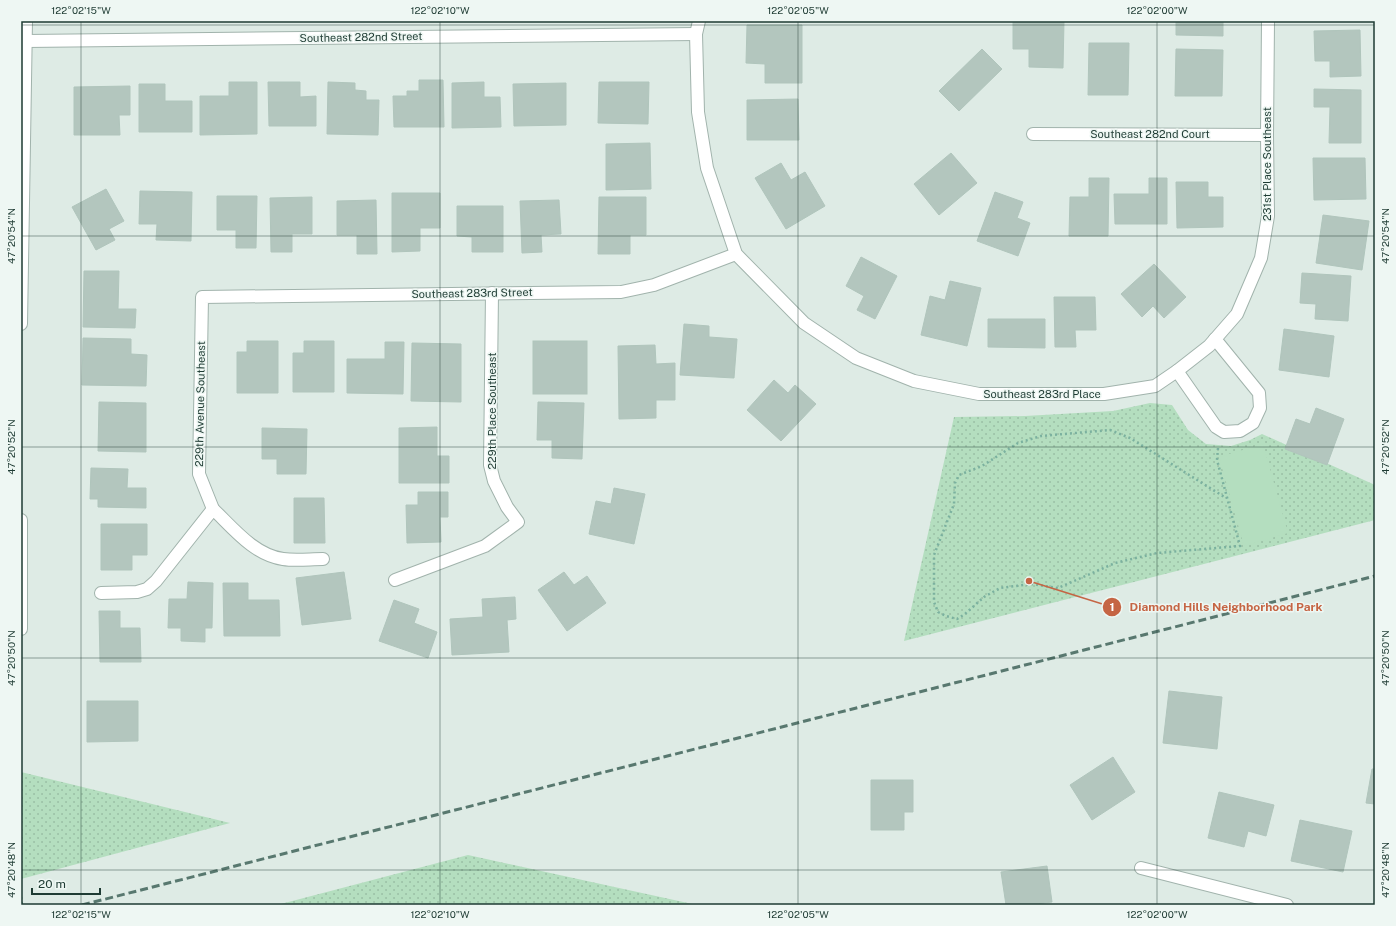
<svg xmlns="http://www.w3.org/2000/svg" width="1396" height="926" font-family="'Public Sans',sans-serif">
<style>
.green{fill:url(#green-dots)}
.pitch{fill:#b4debf}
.building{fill:#b3c6be;stroke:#b0c5bc}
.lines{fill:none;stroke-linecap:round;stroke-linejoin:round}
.minor-casing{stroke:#a1b3ac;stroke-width:14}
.path{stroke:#7bb19f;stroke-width:2.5;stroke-dasharray:2 3;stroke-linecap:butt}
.minor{stroke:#fff;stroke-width:12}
.rail{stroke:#58786f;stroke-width:3;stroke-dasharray:8 4;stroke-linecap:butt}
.ticks{fill:none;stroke:#1e3b33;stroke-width:1;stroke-opacity:0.45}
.labels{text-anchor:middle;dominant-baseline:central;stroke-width:3;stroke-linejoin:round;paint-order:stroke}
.street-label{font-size:11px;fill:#1e3b33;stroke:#eef7f3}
.leader{fill:none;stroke:#c56544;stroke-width:1.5}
.callout-dot{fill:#c56544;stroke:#eef7f3;stroke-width:1.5}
.mark-label{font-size:12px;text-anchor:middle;font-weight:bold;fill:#fff}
.callout-label{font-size:12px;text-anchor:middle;font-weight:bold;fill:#c56544;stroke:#eef7f3;stroke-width:3;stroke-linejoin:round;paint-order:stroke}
.neatline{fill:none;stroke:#1e3b33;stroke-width:1.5}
.ticks-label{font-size:10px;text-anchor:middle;fill:#1e3b33}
</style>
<defs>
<pattern id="green-dots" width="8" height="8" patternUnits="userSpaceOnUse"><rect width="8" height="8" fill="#b4debf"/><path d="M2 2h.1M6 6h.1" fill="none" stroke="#9abfa5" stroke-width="1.8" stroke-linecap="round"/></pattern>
</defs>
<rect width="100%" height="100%" fill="#deebe5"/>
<g class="green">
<path d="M1150,403L1172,405L1188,430L1206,444L1231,446L1250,440L1262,434L1375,485V520L904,641L954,417L1025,416L1113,411Z"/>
<path d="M21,772L230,823L21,879Z"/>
<path d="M468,855L697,905H277Z"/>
</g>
<path class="pitch" d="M1263,444L1288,533L1244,546L1219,457Z"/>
<g class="building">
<path d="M1013,21H1064L1063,68L1029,67V49H1013Z"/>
<path d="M1176,21H1223V36L1176,35Z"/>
<path d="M747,25H802V83H765V64L746,63Z"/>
<path d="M1360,30L1361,76L1330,77V61H1315L1314,31Z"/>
<path d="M1089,43H1129L1128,95H1088Z"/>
<path d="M982,49L1002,69L959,111L939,91Z"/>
<path d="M1176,49L1223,50L1222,96H1175Z"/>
<path d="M419,80H443L444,127H394L393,96H407V91H419Z"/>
<path d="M229,82H257V134L200,135V96H229Z"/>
<path d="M268,82H300V97L316,96V126H269Z"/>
<path d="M328,82L355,83V90L366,91V100H379L378,135L327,134Z"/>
<path d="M484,82V97H500L501,127L452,128V83Z"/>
<path d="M599,82H649L648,124L598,123Z"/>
<path d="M566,83V125L514,126L513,84Z"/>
<path d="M139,84H165V101H192V132H139Z"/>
<path d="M130,86V115H119L120,135H74V87Z"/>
<path d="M1314,89L1361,90V143H1329L1330,107H1314Z"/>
<path d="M798,99L799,140H747V100Z"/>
<path d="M650,143L651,189L606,190V144Z"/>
<path d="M951,153L977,183L939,215L914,184Z"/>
<path d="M1313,158H1365L1366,199L1314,200Z"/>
<path d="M781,163L791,180L805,172L825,206L786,229L755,178Z"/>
<path d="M1089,178H1109L1108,236H1069L1070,197H1089Z"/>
<path d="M1149,178H1167V224H1115L1114,194H1149Z"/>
<path d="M1176,182H1208V197H1223V227L1177,228Z"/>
<path d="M106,189L124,221L109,229L115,240L96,250L72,207Z"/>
<path d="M140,191L192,192L191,241L156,240L157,224H139Z"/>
<path d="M995,192L1023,202L1017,218L1030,223L1018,256L977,241Z"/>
<path d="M392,193H440V228H420V251L392,252Z"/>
<path d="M217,196H257L256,248H236V230H217Z"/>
<path d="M312,197V234H292V252H271L270,198Z"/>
<path d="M599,197H646V235H630V254H598Z"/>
<path d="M376,200L377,254H357V235H337V201Z"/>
<path d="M559,200L561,234L541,235L542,252L522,253L520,201Z"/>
<path d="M457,206H503V252H472V237L457,236Z"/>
<path d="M1323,215L1369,221L1362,270L1316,263Z"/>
<path d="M861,257L897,276L875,319L857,310L864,296L846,286Z"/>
<path d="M1154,264L1186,297L1164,318L1153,306L1142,317L1121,294Z"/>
<path d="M84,271H119L118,309H136L135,328L83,327Z"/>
<path d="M1302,273L1351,276L1348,321L1315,319L1316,304L1300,303Z"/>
<path d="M950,281L981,288L967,346L921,335L930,296L945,300Z"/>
<path d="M1054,297H1095L1096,330H1075L1076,347H1055Z"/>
<path d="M988,319H1045V348L988,347Z"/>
<path d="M684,324L709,326V337L737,339L734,378L680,375Z"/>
<path d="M1284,329L1334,336L1329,377L1279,370Z"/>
<path d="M83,338L131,339V354L147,355L146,386L82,385Z"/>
<path d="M247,341H278V393H237V352H247Z"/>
<path d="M304,341H334V392H293V353H304Z"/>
<rect x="533" y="341" width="54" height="53"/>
<path d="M385,342H404L403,394L347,393V359H385Z"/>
<path d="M412,343L461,344V402L411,401Z"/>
<path d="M655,345L656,364L675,363V400H656V418L619,419L618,346Z"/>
<path d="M774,380L788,393L795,385L816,404L781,441L747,410Z"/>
<path d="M99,402L146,403V452L98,451Z"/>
<path d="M538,402L584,403L582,459L552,458V440H537Z"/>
<path d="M1316,408L1344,419L1327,465L1285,449L1296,419L1310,424Z"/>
<path d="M437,427V456H449V483H399V428Z"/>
<path d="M262,428L307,429L306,474H277V459H262Z"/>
<path d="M91,468L128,469L127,488H146V508L98,507V499H90Z"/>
<path d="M614,488L645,494L634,544L589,534L596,501L611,504Z"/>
<path d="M418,492H448V517H440L441,542L407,543L406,505H418Z"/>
<path d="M294,498H324L325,543H294Z"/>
<path d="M101,524H147V555H132V570H101Z"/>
<path d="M344,572L351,619L302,625L296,578Z"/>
<path d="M564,572L574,585L587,576L606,603L567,631L538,590Z"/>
<path d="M188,582L213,583L212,628H205V642L181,641V628H168L169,599H187Z"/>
<path d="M223,583H248V600H279L280,636H224Z"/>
<path d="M515,597L516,619L507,620L509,652L452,655L450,619L483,617L482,599Z"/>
<path d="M394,600L419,609L414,623L437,632L428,658L379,641Z"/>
<path d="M99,611H120V628H140L141,662H100Z"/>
<path d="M1169,691L1222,697L1217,749L1163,743Z"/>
<path d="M87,701H138V741L87,742Z"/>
<path d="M1113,757L1135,792L1092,820L1070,785Z"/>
<path d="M1372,769H1375V804L1366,803Z"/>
<path d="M871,780H913V812H904V830H871Z"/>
<path d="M1219,792L1274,805L1266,836L1248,831L1244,847L1208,838Z"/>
<path d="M1300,820L1352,831L1343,872L1291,861Z"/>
<path d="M1047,866L1052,902L1036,904V905H1006L1001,872Z"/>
</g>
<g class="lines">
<g class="minor-casing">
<g id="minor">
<path d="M699,21L696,34L698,112L707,168L736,254L804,323L856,358L914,381L979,394H1104L1155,386L1177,371L1209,346L1237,314L1261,258L1268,216L1267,135L1268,21"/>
<path d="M26,41L696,34"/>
<path d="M1033,134L1267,135"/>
<path d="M21,324L26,21"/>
<path d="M1177,371L1216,427L1224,432L1240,431L1253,423L1260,408L1259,393L1215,339"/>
<path d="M213,509L199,474L202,297L621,292L654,285L736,254"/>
<path d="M21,520V629"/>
<path d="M395,580L485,546L518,522L507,507L494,481L490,465L492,293"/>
<path d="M101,593L137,592L147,589L156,581L213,509C233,528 254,555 283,559C296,561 310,559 323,559"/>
<path d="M1141,868L1287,905"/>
</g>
</g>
<g class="path">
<path d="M1218,448L1217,460L1240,546L1157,553L1115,563L1058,588L1032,584L1000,588L984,597L965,614L957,619L946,616L938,612L934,602V555L954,504L955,483L959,475L982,466L1018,443L1041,436L1110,430L1130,438L1226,498"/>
<path d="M21,897L22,905"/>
</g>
<use href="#minor" class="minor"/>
<path class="rail" d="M82,905L1375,576"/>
</g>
<path class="ticks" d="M81,21V905M440,21V905M798,21V905M1157,21V905M21,25H1375M21,236H1375M21,447H1375M21,658H1375M21,870H1375"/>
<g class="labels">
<g class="street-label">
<text transform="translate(361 37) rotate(-1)">Southeast 282nd Street</text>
<text x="1150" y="134">Southeast 282nd Court</text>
<text transform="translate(1267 164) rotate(-90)">231st Place Southeast</text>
<text transform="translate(472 293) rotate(-1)">Southeast 283rd Street</text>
<text x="1042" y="394">Southeast 283rd Place</text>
<text transform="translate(200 404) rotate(-89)">229th Avenue Southeast</text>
<text transform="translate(492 411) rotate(-90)">229th Place Southeast</text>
</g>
</g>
<path class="leader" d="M1029 581L1112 607"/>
<g class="callout-dot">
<circle cx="1029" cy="581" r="4"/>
<circle cx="1112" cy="607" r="10"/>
</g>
<g class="mark-label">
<text x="1112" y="611">1</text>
</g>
<g class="callout-label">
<text x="1226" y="611">Diamond Hills Neighborhood Park</text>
</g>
<rect width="1396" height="926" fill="none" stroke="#eef7f3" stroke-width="44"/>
<path d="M32 888v6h68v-6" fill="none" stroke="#1e3b33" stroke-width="2"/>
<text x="38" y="888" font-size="12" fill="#1e3b33" stroke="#eef7f3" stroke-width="3" paint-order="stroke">20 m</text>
<rect x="22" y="22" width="1352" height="882" class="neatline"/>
<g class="ticks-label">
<text x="81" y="14">122°02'15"W</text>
<text x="440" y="14">122°02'10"W</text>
<text x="798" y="14">122°02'05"W</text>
<text x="1157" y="14">122°02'00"W</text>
<text transform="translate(11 236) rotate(-90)" y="4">47°20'54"N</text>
<text transform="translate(1385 236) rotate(-90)" y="4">47°20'54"N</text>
<text transform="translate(11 447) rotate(-90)" y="4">47°20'52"N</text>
<text transform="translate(1385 447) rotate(-90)" y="4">47°20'52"N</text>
<text transform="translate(11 658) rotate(-90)" y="4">47°20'50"N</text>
<text transform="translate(1385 658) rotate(-90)" y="4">47°20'50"N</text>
<text transform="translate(11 870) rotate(-90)" y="4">47°20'48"N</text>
<text transform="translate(1385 870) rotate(-90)" y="4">47°20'48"N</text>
<text x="81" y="918">122°02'15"W</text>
<text x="440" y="918">122°02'10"W</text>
<text x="798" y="918">122°02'05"W</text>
<text x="1157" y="918">122°02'00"W</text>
</g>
</svg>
